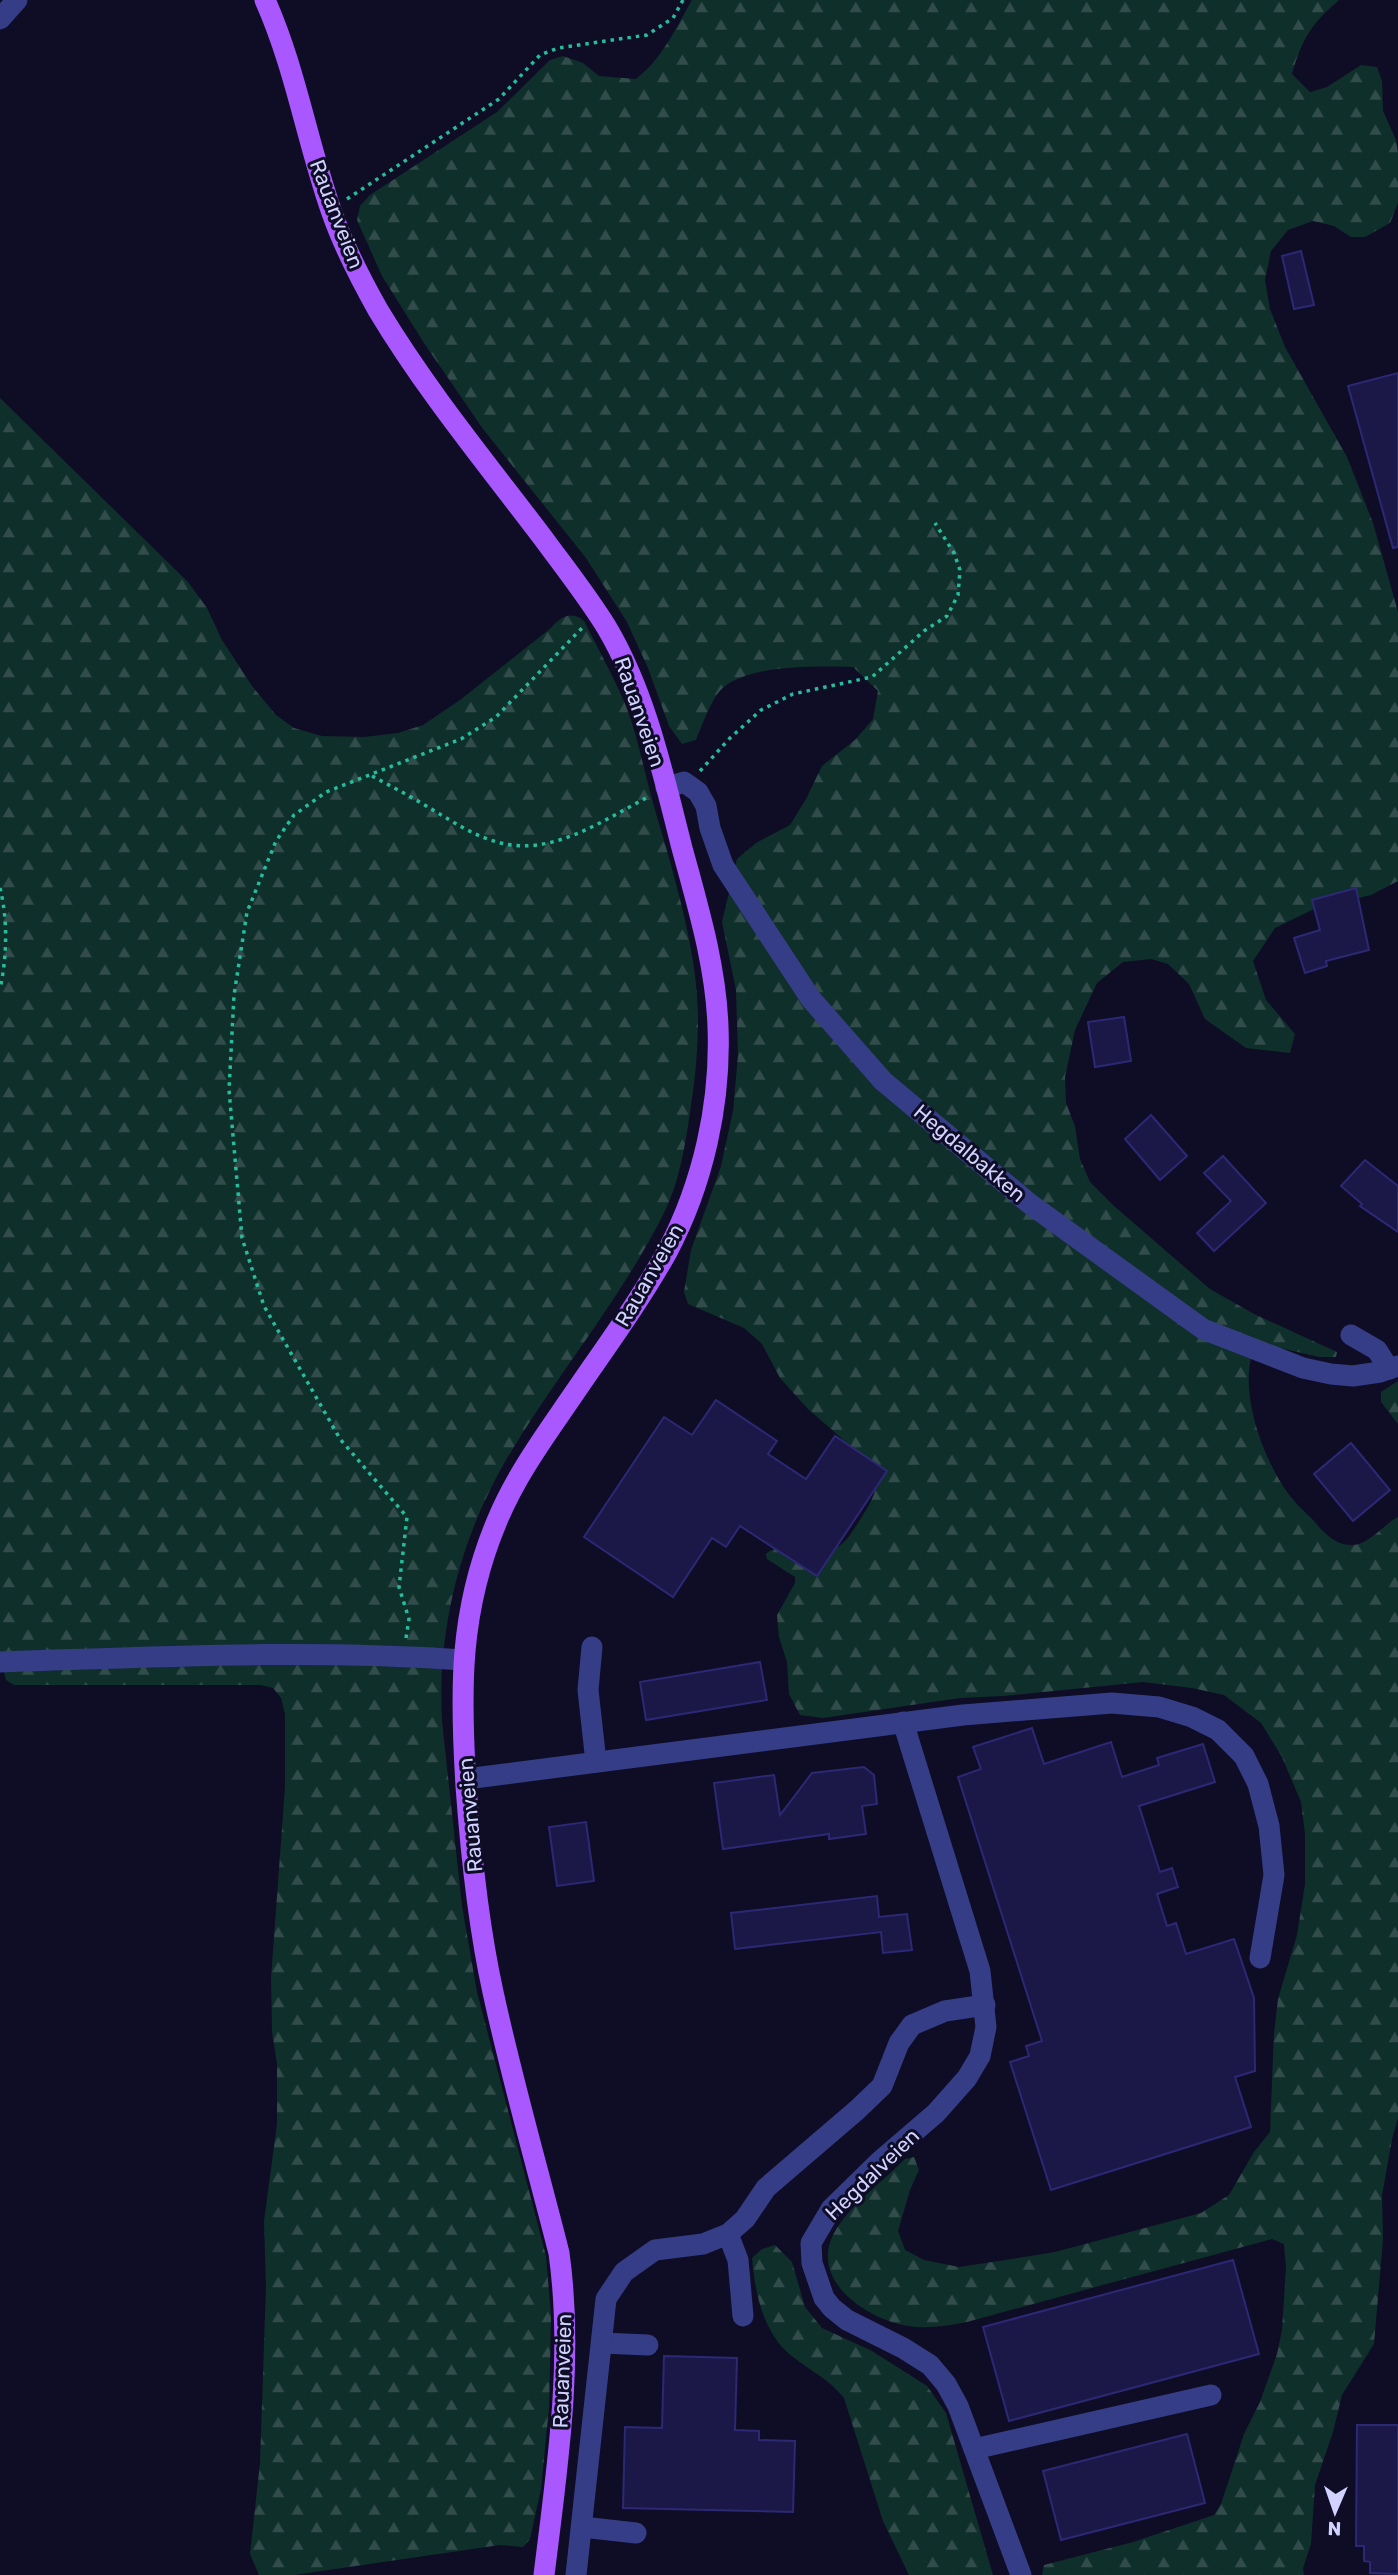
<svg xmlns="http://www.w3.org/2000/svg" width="1398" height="2575" font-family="Rubik,sans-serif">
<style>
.forest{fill:url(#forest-firs)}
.building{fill:#1b1847;stroke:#2c2875;stroke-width:2}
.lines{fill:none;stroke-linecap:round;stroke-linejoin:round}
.path{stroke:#26bd9f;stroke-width:3.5;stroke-dasharray:3.5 5;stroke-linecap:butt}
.minor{stroke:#353d87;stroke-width:21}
.major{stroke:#a958ff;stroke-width:21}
.labels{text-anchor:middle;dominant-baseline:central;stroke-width:6;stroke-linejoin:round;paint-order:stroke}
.street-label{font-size:21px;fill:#d1d2ff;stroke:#0e0d25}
</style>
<defs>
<pattern id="forest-firs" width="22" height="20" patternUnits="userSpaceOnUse" patternTransform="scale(1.75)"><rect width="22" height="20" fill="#0f2f2a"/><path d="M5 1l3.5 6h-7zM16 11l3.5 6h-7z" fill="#314c4a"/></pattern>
</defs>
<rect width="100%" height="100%" fill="#0e0d25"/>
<g class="forest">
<path d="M692,0H1339C1311,24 1302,39 1292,74L1310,92L1327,87L1361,65L1377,67L1382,81L1383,111L1396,140L1398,153V203L1390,223L1365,237H1351L1334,226L1313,221L1288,230L1271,251L1265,280L1270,309L1285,347L1347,457L1373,523L1398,612V881L1371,895L1314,909L1275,928L1253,961L1266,1000L1295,1034L1290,1053L1246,1048L1205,1019L1189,984L1168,964L1151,959L1123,962L1097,983L1075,1030L1065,1077L1066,1103L1075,1126L1080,1159L1090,1182L1114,1206L1210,1289L1254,1314L1337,1352L1336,1357H1319L1272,1346L1252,1354C1240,1395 1263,1458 1287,1492C1294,1502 1304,1511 1313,1520C1323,1532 1336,1546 1352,1545C1369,1545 1384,1524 1398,1517V2118L1392,2139L1382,2196L1383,2239L1374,2344L1342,2395L1333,2432L1315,2485L1311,2544L1303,2568L1304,2575H1042L1044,2565L1133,2542L1214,2515L1221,2504L1244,2434L1260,2402L1277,2354L1282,2330L1286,2267L1284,2244L1272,2239L967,2322C945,2326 925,2330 903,2325C861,2316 806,2276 837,2228C854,2202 883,2181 905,2159L914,2157L919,2170L910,2190L898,2231L905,2250L924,2260L959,2267L1012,2259L1055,2252L1201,2213L1229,2195L1254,2152L1270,2132L1274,2033L1278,1999L1297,1935L1305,1884V1834L1301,1802L1282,1757L1261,1723L1224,1695L1192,1688L1143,1682L1003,1696L960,1698L823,1718L800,1715L789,1694L787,1662L779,1637L777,1615L795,1583V1577L767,1559L766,1554C783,1538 816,1558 836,1548C846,1543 852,1532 858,1523C866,1510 874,1499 877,1484L856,1451L807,1408L780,1378L762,1344L744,1328L688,1304L684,1292L691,1250L721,1166L733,1111L738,1055L736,990L722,922L737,859L756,843L790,825L806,799L822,766L856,739L873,719L878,691L853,667C817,666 753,664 724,687C712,696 702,726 696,740L682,744L669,726L648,668L627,622L586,558L483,429L424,343L382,276L357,220L360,206L370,195L497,112L550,60L563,56L583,63L599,76L636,79C662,59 676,28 692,0Z"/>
<path d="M0,398L188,582L207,608L222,640L252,686L276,715L294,728L322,736L364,737L398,733L423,725L460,700L551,628C560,617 571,610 584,621C598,649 614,677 626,706C638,737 644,771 653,803C672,868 698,951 698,1018C698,1050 695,1081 690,1112C685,1147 679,1184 663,1215C619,1302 555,1377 506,1460C460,1539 437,1630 442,1721L462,1906L477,1992L546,2256L551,2316L549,2408L541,2489L530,2539L523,2547L500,2545L294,2575H259L250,2554L260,2463L266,2286L264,2221L277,2124V2064L272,2032L271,1978L285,1787V1714L281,1698L273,1688L261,1685H14L6,1680L0,1658Z"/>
<path d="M1398,1381V1424L1381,1402V1392Z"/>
<path d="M775,2245L792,2262L805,2307L822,2328L872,2351L927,2386L946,2413L993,2575H909L883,2521L844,2398C830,2380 811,2371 793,2357C763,2334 755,2293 752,2258L762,2249Z"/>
</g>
<g class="building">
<path d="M1301,251L1314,305L1294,309L1282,256Z"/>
<path d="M1398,373V547L1393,548L1348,386Z"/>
<path d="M1356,888L1369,950L1326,961L1327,966L1305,973L1294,938L1320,930L1312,900Z"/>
<path d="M1124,1017L1131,1061L1095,1067L1088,1022Z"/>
<path d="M1151,1115L1187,1156L1160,1180L1125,1139Z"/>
<path d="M1223,1156L1266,1203L1214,1251L1197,1233L1231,1201L1204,1173Z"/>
<path d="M1365,1160L1398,1186V1232L1360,1206L1362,1204L1341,1186Z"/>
<path d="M716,1400L777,1441L768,1454L806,1479L835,1436L887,1471L817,1576L740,1526L726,1547L712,1538L673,1597L584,1537L664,1417L692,1435Z"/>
<path d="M1351,1443L1390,1490L1353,1521L1314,1474Z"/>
<path d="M760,1662L767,1700L646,1720L640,1682Z"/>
<path d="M1032,1728L1044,1764L1111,1742L1122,1777L1159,1765L1157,1758L1203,1744L1215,1782L1139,1806L1160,1872L1172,1868L1178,1887L1157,1894L1167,1926L1176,1923L1186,1954L1234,1939L1254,1998L1255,2071L1235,2077L1251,2127L1051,2190L1010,2062L1029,2056L1026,2046L1042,2041L958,1777L981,1769L973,1747Z"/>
<path d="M864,1767L874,1775L877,1804L862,1806L866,1834L829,1839V1834L723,1849L714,1783L774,1775L780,1815L812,1773Z"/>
<path d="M586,1822L594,1881L557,1886L549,1827Z"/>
<path d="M877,1896L879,1917L907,1914L912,1950L883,1953L881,1932L735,1949L731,1913Z"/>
<path d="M1233,2260L1259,2354L1009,2421L983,2327Z"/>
<path d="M664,2356L737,2358L735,2430L759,2431V2440L795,2441L793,2512L623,2508L625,2427L662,2428Z"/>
<path d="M1357,2425H1398V2574L1370,2573V2562L1364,2561V2546H1356Z"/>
<path d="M1187,2434L1205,2503L1061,2540L1043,2471Z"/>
</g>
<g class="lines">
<g class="path">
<path d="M347,199L499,99L540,55L558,48L647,35L673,18L683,0"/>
<path d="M700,771L729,739L761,710L793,694L872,677L924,631L947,616L958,595L960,570L954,553L935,523"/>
<path d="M372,776C389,785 406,794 423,804C459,825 493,851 537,845C576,840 615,814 650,796"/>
<path d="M0,888C8,920 7,957 0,989"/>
<path d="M406,1638L409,1619L399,1587L407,1517L340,1439L264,1306L242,1238L229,1090L234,995L247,912L276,841L294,815L326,792L461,739L496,717L583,627"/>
</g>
<g class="minor">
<path d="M0,19L17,0"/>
<path d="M666,788L684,782L698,792L706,806L710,828L723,865L811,999L883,1081L1030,1204L1203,1329L1303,1368L1331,1374L1353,1376L1380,1372L1398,1366"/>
<path d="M1351,1335L1377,1350L1389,1369"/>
<path d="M592,1647L588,1690L596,1762"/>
<path d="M0,1662C154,1657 309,1649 463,1660"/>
<path d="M903,1722L980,1971L986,2027L980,2056L967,2078L936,2113L879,2162L831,2209L811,2243L812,2263L824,2298L832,2308L847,2320L903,2348L930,2365L946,2384L958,2406L1021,2575"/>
<path d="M466,1779L963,1715L1112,1703L1159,1707L1192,1717L1218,1730L1244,1756L1258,1784L1269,1826L1274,1875L1260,1958"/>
<path d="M728,2234L738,2260L743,2316"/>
<path d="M602,2343L648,2345"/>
<path d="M974,2449L1211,2395"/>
<path d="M582,2527L636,2533"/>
<path d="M576,2575L606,2299L624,2272L655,2250L703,2244L728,2234L745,2219L766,2188L857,2110L882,2086L899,2043L912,2025L945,2011L985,2005"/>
</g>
<path class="major" d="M265,0C295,67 307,141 331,210C343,245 360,278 378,310C426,390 487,464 543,538C565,568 588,597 607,628C646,694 663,774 682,848C698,907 716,966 718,1027C721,1104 703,1184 667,1252C639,1302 605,1348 573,1395C545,1436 516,1475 497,1521C459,1611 460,1690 466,1786C471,1855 478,1924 493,1992C512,2080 537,2166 559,2253C574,2360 557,2469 544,2575"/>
</g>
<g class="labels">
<g class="street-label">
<text transform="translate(337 214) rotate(69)">Rauanveien</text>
<text transform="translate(640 712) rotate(71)">Rauanveien</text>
<text transform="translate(970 1153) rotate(40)">Hegdalbakken</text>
<text transform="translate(649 1275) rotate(-60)">Rauanveien</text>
<text transform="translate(470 1815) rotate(-95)">Rauanveien</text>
<text transform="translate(872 2174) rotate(-44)">Hegdalveien</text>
<text transform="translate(562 2371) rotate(-88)">Rauanveien</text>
</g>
</g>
<g transform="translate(1335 2512) rotate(182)" stroke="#0e0d25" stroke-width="5" paint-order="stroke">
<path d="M0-5L12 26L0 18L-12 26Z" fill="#d1d2ff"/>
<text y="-10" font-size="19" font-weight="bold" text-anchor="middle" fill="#d1d2ff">N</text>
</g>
</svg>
